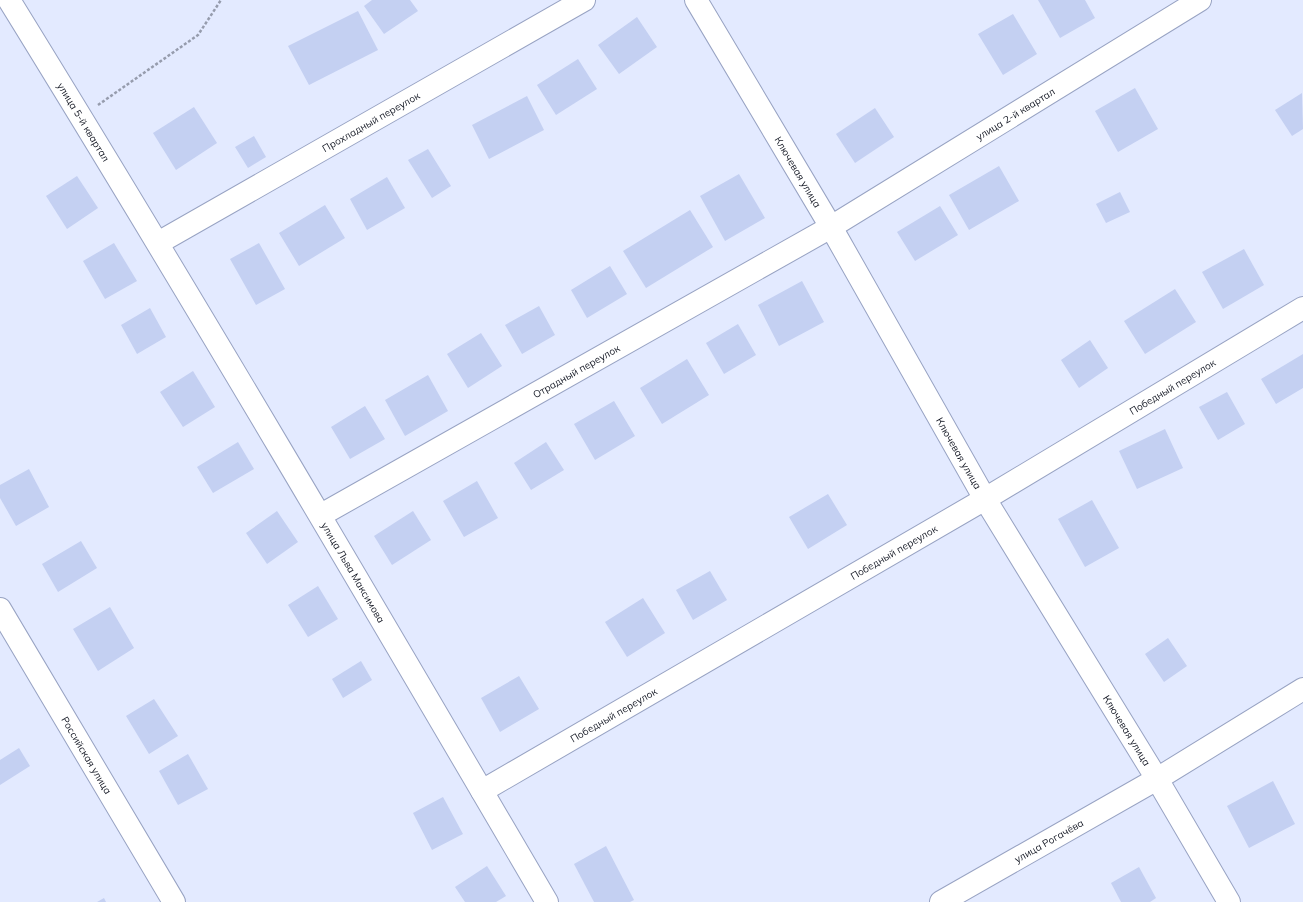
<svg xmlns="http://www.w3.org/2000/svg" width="1303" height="902" font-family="Mulish,sans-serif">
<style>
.building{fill:#c4d0f2}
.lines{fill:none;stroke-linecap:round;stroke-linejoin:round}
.minor-casing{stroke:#98a3c3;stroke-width:24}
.path{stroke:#969cad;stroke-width:2.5;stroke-dasharray:3 2;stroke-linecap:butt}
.minor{stroke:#fff;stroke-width:22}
.labels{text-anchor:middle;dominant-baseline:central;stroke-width:3;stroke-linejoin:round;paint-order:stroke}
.street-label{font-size:10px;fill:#121622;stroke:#e3eaff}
</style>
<rect width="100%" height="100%" fill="#e3eaff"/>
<g class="building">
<path d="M372,0H410L418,11L384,34L364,6Z"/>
<path d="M1038,0H1085L1095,18L1060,38Z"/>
<path d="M358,11L378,50L309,85L288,46Z"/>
<path d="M1013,14L1037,54L1003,75L978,34Z"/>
<path d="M637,17L657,47L619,74L598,45Z"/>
<path d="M578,59L597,89L556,115L537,85Z"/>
<path d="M1135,88L1158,129L1118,152L1095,111Z"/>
<path d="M1302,93L1303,129L1292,136L1275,110Z"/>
<path d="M527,96L544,130L489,159L472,125Z"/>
<path d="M194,107L217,143L176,170L153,133Z"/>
<path d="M875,108L894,137L855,163L836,134Z"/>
<path d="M254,136L266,157L248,168L235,147Z"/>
<path d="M428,149L451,186L432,198L408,160Z"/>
<path d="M999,166L1019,201L969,230L949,195Z"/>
<path d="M739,174L765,218L725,241L700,196Z"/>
<path d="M77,176L98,208L67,229L46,196Z"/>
<path d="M387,177L405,208L367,230L350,199Z"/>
<path d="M1120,192L1130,212L1106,223L1096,204Z"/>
<path d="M325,205L345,238L299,266L279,233Z"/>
<path d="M940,206L958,235L915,261L897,232Z"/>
<path d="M690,210L713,247L646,288L623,251Z"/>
<path d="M114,243L137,281L105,299L83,261Z"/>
<path d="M259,243L285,289L256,305L230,259Z"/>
<path d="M1244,249L1264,285L1223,309L1202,272Z"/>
<path d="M610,266L627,294L587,318L571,290Z"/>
<path d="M802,281L824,322L779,346L758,305Z"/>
<path d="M1175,289L1196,322L1145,354L1124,321Z"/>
<path d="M539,306L555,335L522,354L505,325Z"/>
<path d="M150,308L166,337L137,354L121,325Z"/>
<path d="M738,324L756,355L724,374L706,343Z"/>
<path d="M481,333L502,366L468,388L447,354Z"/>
<path d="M1090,340L1108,368L1079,388L1061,360Z"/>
<path d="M1303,354V388L1276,404L1261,379Z"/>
<path d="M687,359L709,395L662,424L640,388Z"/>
<path d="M193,371L215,407L183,427L160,392Z"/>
<path d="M428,375L448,411L405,436L385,400Z"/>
<path d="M1227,392L1245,424L1218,440L1199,407Z"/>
<path d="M614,401L635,436L595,460L574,424Z"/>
<path d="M365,406L385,439L350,459L331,427Z"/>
<path d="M1165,429L1183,468L1137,489L1119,451Z"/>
<path d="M238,442L254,469L213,493L197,467Z"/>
<path d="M546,442L564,470L531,490L514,463Z"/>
<path d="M29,469L49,507L16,526L0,498V485Z"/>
<path d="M477,481L498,518L464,537L443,501Z"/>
<path d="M828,494L847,525L808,549L789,517Z"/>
<path d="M1092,500L1119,548L1085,567L1058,519Z"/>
<path d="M277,511L298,542L267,564L246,533Z"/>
<path d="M413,511L431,540L392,565L374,536Z"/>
<path d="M81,541L97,568L58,592L42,564Z"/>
<path d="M710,571L727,600L693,620L676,590Z"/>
<path d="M318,586L338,619L308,637L288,605Z"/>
<path d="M643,598L665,633L627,657L605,622Z"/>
<path d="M110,607L134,648L98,671L73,629Z"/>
<path d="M1168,638L1187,666L1164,682L1145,654Z"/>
<path d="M361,661L372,680L343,698L332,679Z"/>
<path d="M519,676L539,709L500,732L481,698Z"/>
<path d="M154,699L178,736L149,754L126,716Z"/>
<path d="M19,748L30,766L0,785V760Z"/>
<path d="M188,754L208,789L178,805L159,771Z"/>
<path d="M1273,781L1295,824L1249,848L1227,806Z"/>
<path d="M443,797L463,834L432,850L413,813Z"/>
<path d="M606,846L634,900L630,902H594L574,864Z"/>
<path d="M487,866L506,896L496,902H465L455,887Z"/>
<path d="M1139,867L1156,898L1150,902H1121L1111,883Z"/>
<path d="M104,898L106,902H97Z"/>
</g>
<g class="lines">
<g class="minor-casing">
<g id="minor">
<path id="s1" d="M9,0C193,298 370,600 547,902"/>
<path id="s2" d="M696,0L831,227L985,499L1157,779L1229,902"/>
<path id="s3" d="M158,243L584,0"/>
<path id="s4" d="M321,515L831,227L1200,0"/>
<path id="s5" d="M0,609L174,902"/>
<path id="s6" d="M482,791L985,499L1303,308"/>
<path id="s7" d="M941,902L1157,779L1303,689"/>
</g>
</g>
<path class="path" d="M98,105L198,35L221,0"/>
<use href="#minor" class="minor"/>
</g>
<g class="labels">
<g class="street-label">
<text stroke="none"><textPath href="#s4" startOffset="802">улица 2-й квартал</textPath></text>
<text stroke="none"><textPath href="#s1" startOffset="143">улица 5-й квартал</textPath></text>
<text stroke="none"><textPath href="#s3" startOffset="245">Прохладный переулок</textPath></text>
<text stroke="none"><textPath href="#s2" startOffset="200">Ключевая улица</textPath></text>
<text stroke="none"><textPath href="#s4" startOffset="293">Отрадный переулок</textPath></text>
<text stroke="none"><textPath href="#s6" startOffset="800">Победный переулок</textPath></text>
<text stroke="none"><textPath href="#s2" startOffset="524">Ключевая улица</textPath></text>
<text stroke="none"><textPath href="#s6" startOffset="476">Победный переулок</textPath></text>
<text stroke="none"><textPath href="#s1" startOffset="668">улица Льва Максимова</textPath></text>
<text stroke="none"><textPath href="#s6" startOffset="152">Победный переулок</textPath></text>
<text stroke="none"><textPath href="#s2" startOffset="848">Ключевая улица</textPath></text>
<text stroke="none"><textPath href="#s5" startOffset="170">Российская улица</textPath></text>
<text stroke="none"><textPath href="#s7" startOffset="124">улица Рогачёва</textPath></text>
</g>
</g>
</svg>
